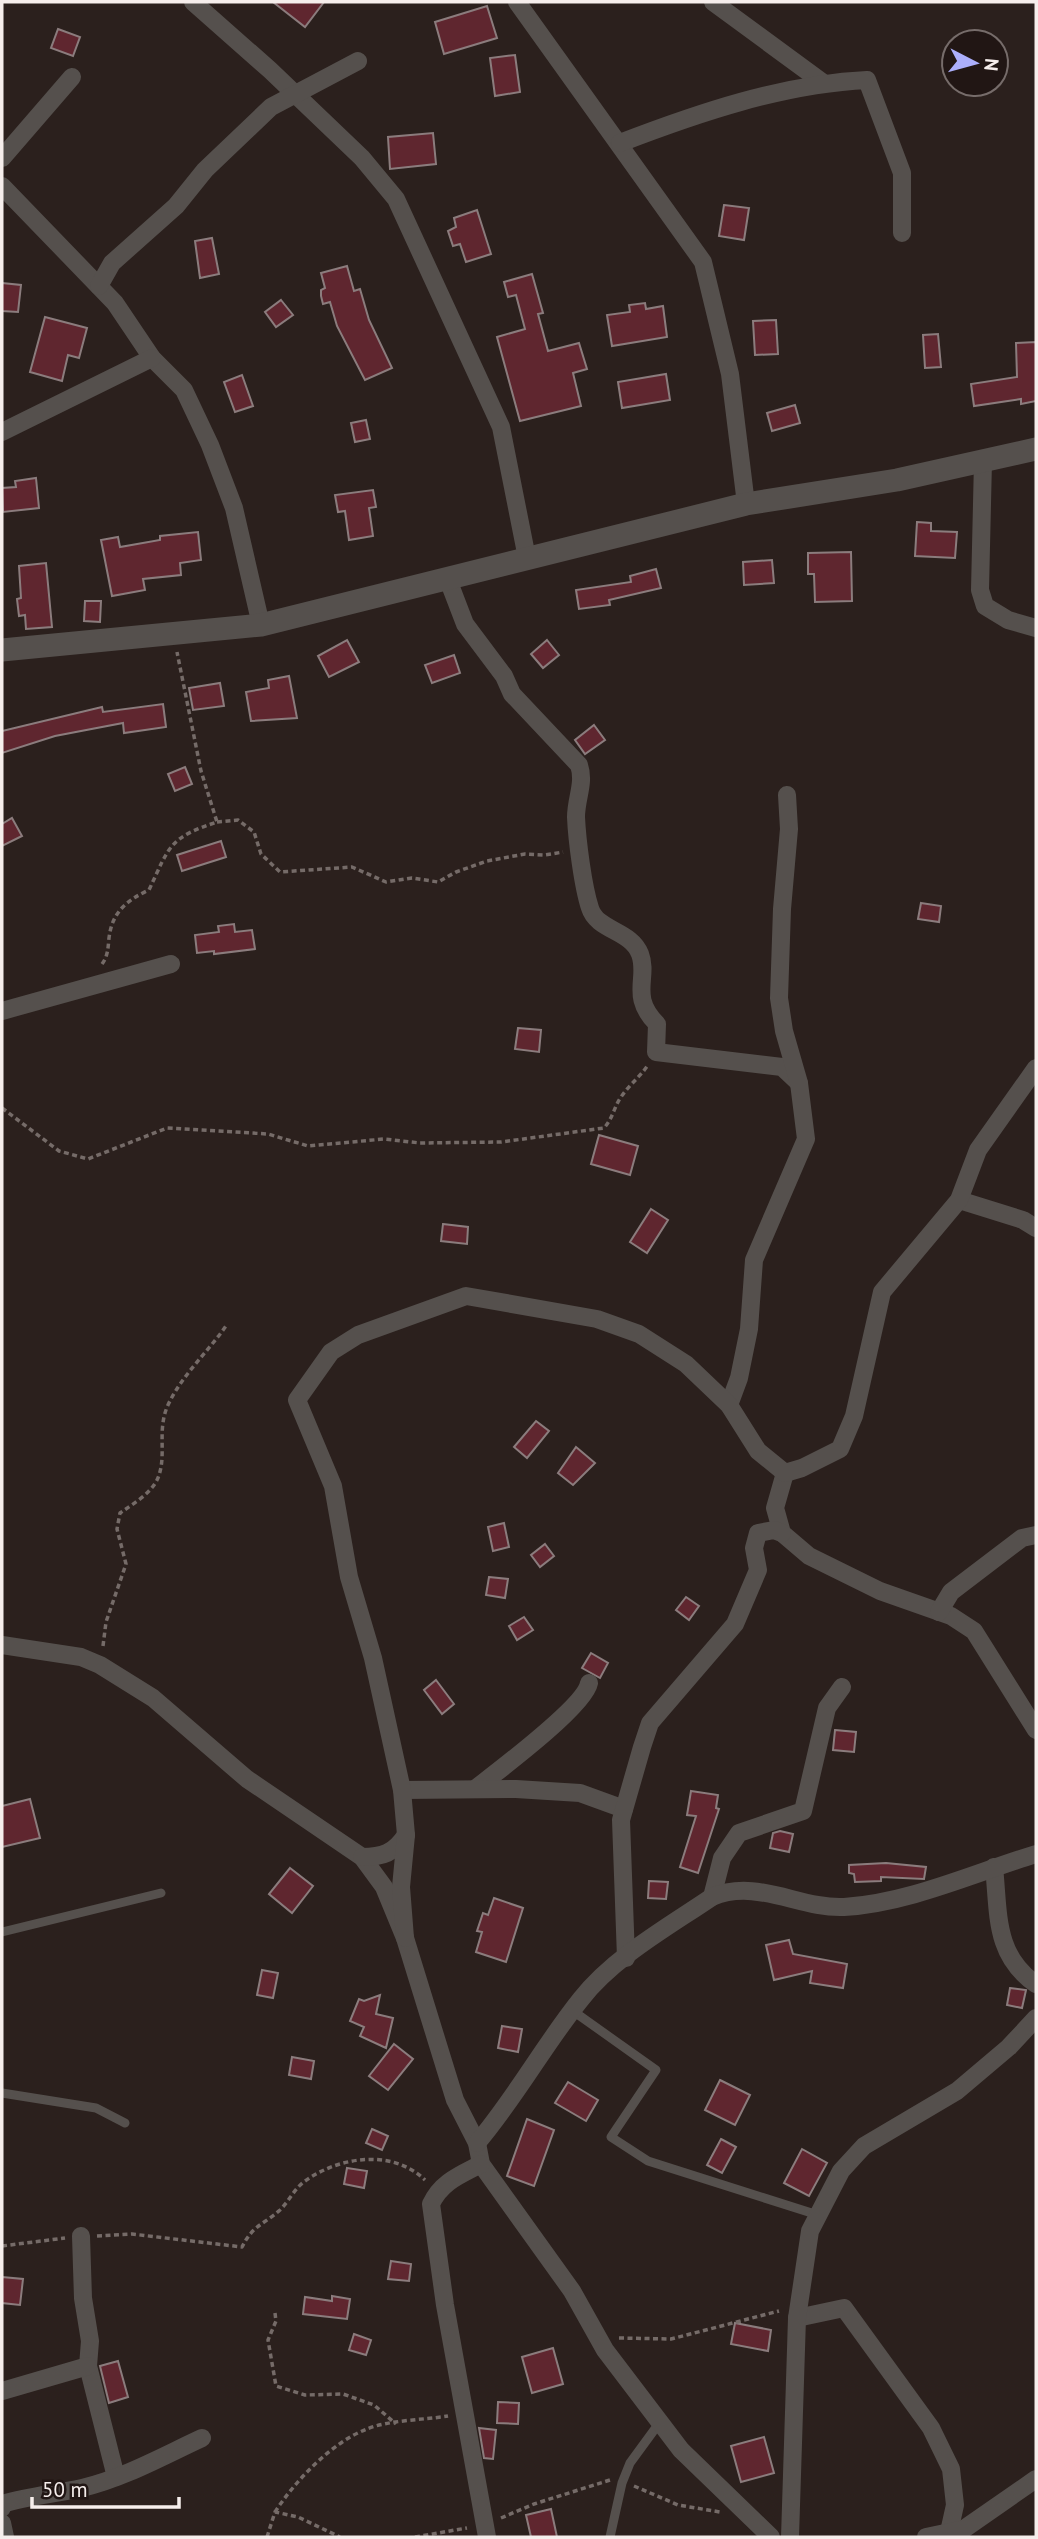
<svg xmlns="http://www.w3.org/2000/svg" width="1038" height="2539" font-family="'PT Sans',sans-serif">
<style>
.building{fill:#5f262f;stroke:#8b7c7d;stroke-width:2}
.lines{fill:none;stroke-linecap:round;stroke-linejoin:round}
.path{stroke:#756b68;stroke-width:3.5;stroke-dasharray:5 3.5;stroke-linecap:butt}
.service{stroke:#55504d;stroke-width:9}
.minor{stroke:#55504d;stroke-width:18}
.tertiary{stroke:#55504d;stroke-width:23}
</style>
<rect width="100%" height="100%" fill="#2b201d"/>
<g class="building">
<path d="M273,2H324L305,27Z"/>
<path d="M487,6L497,38L444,54L435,22Z"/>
<path d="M58,29L80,37L73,56L51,48Z"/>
<path d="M515,55L520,92L495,96L490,58Z"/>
<path d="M433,133L436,164L390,169L388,137Z"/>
<path d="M724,205L749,208L744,240L719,236Z"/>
<path d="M477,210L491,254L466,262L460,244L453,246L448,231L456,227L454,218Z"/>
<path d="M212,238L219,274L200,278L195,241Z"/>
<path d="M347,266L354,291L360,289L369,320L392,368L365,380L337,326L330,302L323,304L321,296V290L325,288L321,273Z"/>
<path d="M532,274L543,313L538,314L548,351L579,343L587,369L573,373L581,406L520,421L497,337L525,329L516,295L508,297L504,282Z"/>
<path d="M2,283L21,285L18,312L2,311Z"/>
<path d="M281,300L293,315L276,327L265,312Z"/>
<path d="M645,303L646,309L663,306L667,337L612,346L607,315L630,312L629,305Z"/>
<path d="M45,317L87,328L79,358L68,355L62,381L30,372Z"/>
<path d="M776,320L778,354L755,355L753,321Z"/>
<path d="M938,334L941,367L925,368L923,335Z"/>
<path d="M1036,342V401L1021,404V399L974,406L971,384L1017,377L1016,343Z"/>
<path d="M666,374L670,400L622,408L618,382Z"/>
<path d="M242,375L253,406L235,412L224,382Z"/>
<path d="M795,405L800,423L772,431L767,413Z"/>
<path d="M366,420L370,439L355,442L351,423Z"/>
<path d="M36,478L39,508L3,512L2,488L16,487L15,481Z"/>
<path d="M373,490L376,507L369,508L373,536L349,540L345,511L338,512L335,495Z"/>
<path d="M917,522L931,523V531L957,532L955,558L915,556Z"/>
<path d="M198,532L201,560L180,563L181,575L143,579L145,590L112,596L101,540L118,537L120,547L160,540V536Z"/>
<path d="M851,552L852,601L815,602L814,574H808V553Z"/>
<path d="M772,560L774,583L744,585L743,562Z"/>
<path d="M46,563L52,627L26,629L25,615L19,616L17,599L21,598L19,566Z"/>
<path d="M656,569L661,588L609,600L610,605L579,609L576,590L631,582L630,576Z"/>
<path d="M85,601H101L100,622L84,621Z"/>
<path d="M347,640L359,662L329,677L318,656Z"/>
<path d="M547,640L559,655L543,668L531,654Z"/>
<path d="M454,655L460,673L432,683L425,665Z"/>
<path d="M289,676L297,718L251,721L246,692L269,688L268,680Z"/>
<path d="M220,683L224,706L193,710L189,688Z"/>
<path d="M163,704L166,727L124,733L123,723L55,736L2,753V731L102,707L103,712Z"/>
<path d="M594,725L605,740L585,754L575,740Z"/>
<path d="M185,767L192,784L175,791L168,774Z"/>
<path d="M12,818L22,836L2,846V824Z"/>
<path d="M221,841L226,857L182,871L177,855Z"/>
<path d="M921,903L941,906L939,922L918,919Z"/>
<path d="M234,924L235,932L252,930L255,949L214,954V951L197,953L195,935L219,932L218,926Z"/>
<path d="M518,1028L541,1030L539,1052L515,1049Z"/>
<path d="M599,1135L638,1146L630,1175L591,1164Z"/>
<path d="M651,1209L668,1220L647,1253L630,1242Z"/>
<path d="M443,1224L468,1227L467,1244L441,1241Z"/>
<path d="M536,1421L549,1431L527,1458L514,1447Z"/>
<path d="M576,1447L595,1463L573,1485L558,1473Z"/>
<path d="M504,1523L509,1547L493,1551L488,1527Z"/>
<path d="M545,1544L554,1556L540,1567L531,1555Z"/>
<path d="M489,1577L508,1579L505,1598L486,1595Z"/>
<path d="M686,1597L699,1606L689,1620L676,1610Z"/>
<path d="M524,1617L533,1630L517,1640L509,1626Z"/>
<path d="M591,1653L608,1663L600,1678L582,1668Z"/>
<path d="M436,1680L454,1704L442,1714L424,1690Z"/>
<path d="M835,1730L856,1732L854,1752L833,1750Z"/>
<path d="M691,1791L718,1795L716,1808L719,1809L698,1873L680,1867L696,1816L687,1815Z"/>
<path d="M30,1799L40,1838L2,1847V1806Z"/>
<path d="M780,1831L793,1834L789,1852L770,1848L773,1833Z"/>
<path d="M886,1863L926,1867L924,1879L881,1877V1881L855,1882L854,1874L849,1873V1865Z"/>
<path d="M290,1868L313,1886L292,1913L269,1894Z"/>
<path d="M649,1881L668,1882L666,1899L648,1898Z"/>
<path d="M494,1898L523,1908L506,1962L476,1952L482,1932L477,1931L483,1913L488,1915Z"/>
<path d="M789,1940L793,1954L847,1964L843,1988L810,1983L812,1971L774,1980L766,1945Z"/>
<path d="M262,1970L278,1973L273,1998L257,1995Z"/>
<path d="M1010,1988L1026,1990L1022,2008L1007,2005Z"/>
<path d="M380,1995L376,2014L393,2018L386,2048L360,2036L364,2027L350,2021L359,1999L364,2001Z"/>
<path d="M502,2026L522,2029L518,2052L498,2048Z"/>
<path d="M394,2044L413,2059L388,2090L369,2076Z"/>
<path d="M292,2057L314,2061L311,2079L289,2075Z"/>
<path d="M720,2080L750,2095L735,2125L705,2110Z"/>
<path d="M568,2082L598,2100L586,2121L555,2103Z"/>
<path d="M527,2119L554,2130L534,2186L507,2176Z"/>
<path d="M372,2129L388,2136L382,2150L366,2143Z"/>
<path d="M721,2139L736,2147L722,2173L707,2165Z"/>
<path d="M802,2149L827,2163L809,2196L784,2183Z"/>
<path d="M347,2168L367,2171L364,2188L344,2184Z"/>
<path d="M391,2261L411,2264L409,2281L388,2279Z"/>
<path d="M2,2277L23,2279L20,2305L2,2303Z"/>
<path d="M332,2296L350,2299L347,2319L303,2314L305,2297L332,2301Z"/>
<path d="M735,2323L771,2330L768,2351L731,2344Z"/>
<path d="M354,2334L371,2340L366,2355L349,2350Z"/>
<path d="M553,2348L563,2384L532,2393L522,2357Z"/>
<path d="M118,2361L128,2397L109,2403L100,2366Z"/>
<path d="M498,2402L519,2403L518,2424L497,2423Z"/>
<path d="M479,2428L496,2430L493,2459L484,2458Z"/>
<path d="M764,2437L774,2473L741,2482L731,2446Z"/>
<path d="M551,2509L557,2537H531L526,2515Z"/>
</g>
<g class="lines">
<g class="path">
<path d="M217,822L238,820L254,832L261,854L280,872L352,867L386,882L412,878L438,882L456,872L487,861L525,854L545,855L563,852"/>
<path d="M102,964C108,956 108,948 109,938C112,912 127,900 149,890C170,845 169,838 217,822L201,771L177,652"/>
<path d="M2,1108L59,1151L88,1159L167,1128L268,1134L308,1146L384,1139L420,1143L501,1142L604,1128C613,1118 614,1107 621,1097C629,1085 640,1077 648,1065"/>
<path d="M103,1646L106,1622L126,1564L117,1529L120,1513C133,1504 150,1494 157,1480C168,1457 156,1431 168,1405C182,1375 207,1353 226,1326"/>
<path d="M97,2236L132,2234L242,2247C253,2225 263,2225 280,2210C289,2201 295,2188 305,2181C340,2156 393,2149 425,2180"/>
<path d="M2,2246L65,2238"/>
<path d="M275,2313L276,2321L268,2340L276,2386L305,2395L343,2394L374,2405L396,2424"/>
<path d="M619,2338L671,2339L779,2311"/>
<path d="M634,2486L678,2505L720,2512"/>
<path d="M275,2512C295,2481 332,2442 367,2429C388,2420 424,2420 448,2416"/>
<path d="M501,2518L534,2504L610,2480"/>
<path d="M267,2537L275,2512L298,2517L340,2537"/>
<path d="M415,2537L467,2528"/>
</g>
<g class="service">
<path d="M2,1932L161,1893"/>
<path d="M573,2011L656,2070L611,2137L648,2161L818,2215"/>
<path d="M2,2093L96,2108L125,2123"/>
<path d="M610,2537L622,2483L630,2463L660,2422"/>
</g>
<g class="minor">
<path d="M193,2L270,70L362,158L396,199L501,427L527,558"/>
<path d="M517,2L703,262L730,374L746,504"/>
<path d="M713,2L822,82"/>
<path d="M620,143C698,113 783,84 867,80L902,173V233"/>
<path d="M2,158L72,77"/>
<path d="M2,186L115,303L152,358L184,390L210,445L234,508L261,625"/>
<path d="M99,286L112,263L176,206L205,170L271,107L358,61"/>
<path d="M2,432L152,358"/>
<path d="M983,461L980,590L985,606L1008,620L1036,628"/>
<path d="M447,577L465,624L504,676L512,694L579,765C585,783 576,798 576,817C577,840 583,887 590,908C597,931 631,930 640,954C649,978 629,996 657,1024L656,1052L782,1067L799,1083"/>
<path d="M2,1011L171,964"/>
<path d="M959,1200L1023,1220L1036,1228"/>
<path d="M729,1405L739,1378L749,1329L754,1260L806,1139L799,1083L784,1031L779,998L782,909L789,829L787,795"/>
<path d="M785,1473L775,1508L782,1533L809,1556L880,1591L951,1616L974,1631L1036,1730"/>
<path d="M939,1612L951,1592L1022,1538L1036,1535"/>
<path d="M2,1645L81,1657L100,1665L153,1698L247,1779L362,1857L384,1887L405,1938L455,2100L477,2143L481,2164L572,2291L605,2350L681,2450L771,2537"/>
<path d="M475,1789C498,1771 585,1706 589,1683"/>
<path d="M402,1790L516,1789L580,1793L624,1809"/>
<path d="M362,1857C383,1857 394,1853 406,1835"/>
<path d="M994,1867C999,1914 994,1955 1036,1984"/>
<path d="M712,1897L722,1858L739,1833L803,1811L827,1708L842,1687"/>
<path d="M405,1938L401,1887L406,1835L402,1790L373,1658L349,1577L333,1486L297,1400L331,1352L358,1335L466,1296L597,1319L639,1334L686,1364L729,1405L758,1451L785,1473L802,1468L840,1449L854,1416L882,1292L959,1200L978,1150L1036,1068"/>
<path d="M626,1958L621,1820L642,1747L650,1723L735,1624L758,1570L754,1548L758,1533L774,1530L782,1533"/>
<path d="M477,2143C516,2097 544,2045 581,1999C614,1957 668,1927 712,1897C757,1878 799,1909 844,1907C909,1903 974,1873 1036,1854"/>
<path d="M481,2164C460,2175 441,2182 431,2204L445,2305L487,2537"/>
<path d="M81,2236L83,2298L90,2341L88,2366L116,2477"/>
<path d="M797,2318L844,2308L931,2428L951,2469L955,2505L949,2532"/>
<path d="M2,2391L88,2366"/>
<path d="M2,2508V2504C28,2496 55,2494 82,2488C124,2478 163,2456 202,2438"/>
<path d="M2,2523L5,2537"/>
<path d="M790,2537L797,2318L810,2231L841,2171L864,2146L957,2091L1009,2047L1036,2018"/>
<path d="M926,2537L964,2529L1036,2479"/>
</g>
<path class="tertiary" d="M2,650L261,625L746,504L897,480L1036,449"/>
</g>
<rect width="1038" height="2539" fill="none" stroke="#f6eeec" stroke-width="7"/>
<g transform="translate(975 63) rotate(96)"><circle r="33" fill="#211614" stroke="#766c6a" stroke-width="2"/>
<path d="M0-5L12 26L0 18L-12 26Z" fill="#acaffb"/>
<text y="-10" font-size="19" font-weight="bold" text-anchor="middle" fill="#f6eeec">N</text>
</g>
<path d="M32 2497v10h147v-10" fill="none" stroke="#f6eeec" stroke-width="3.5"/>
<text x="42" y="2497" font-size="21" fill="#f6eeec" stroke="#211614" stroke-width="5" paint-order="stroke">50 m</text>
</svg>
